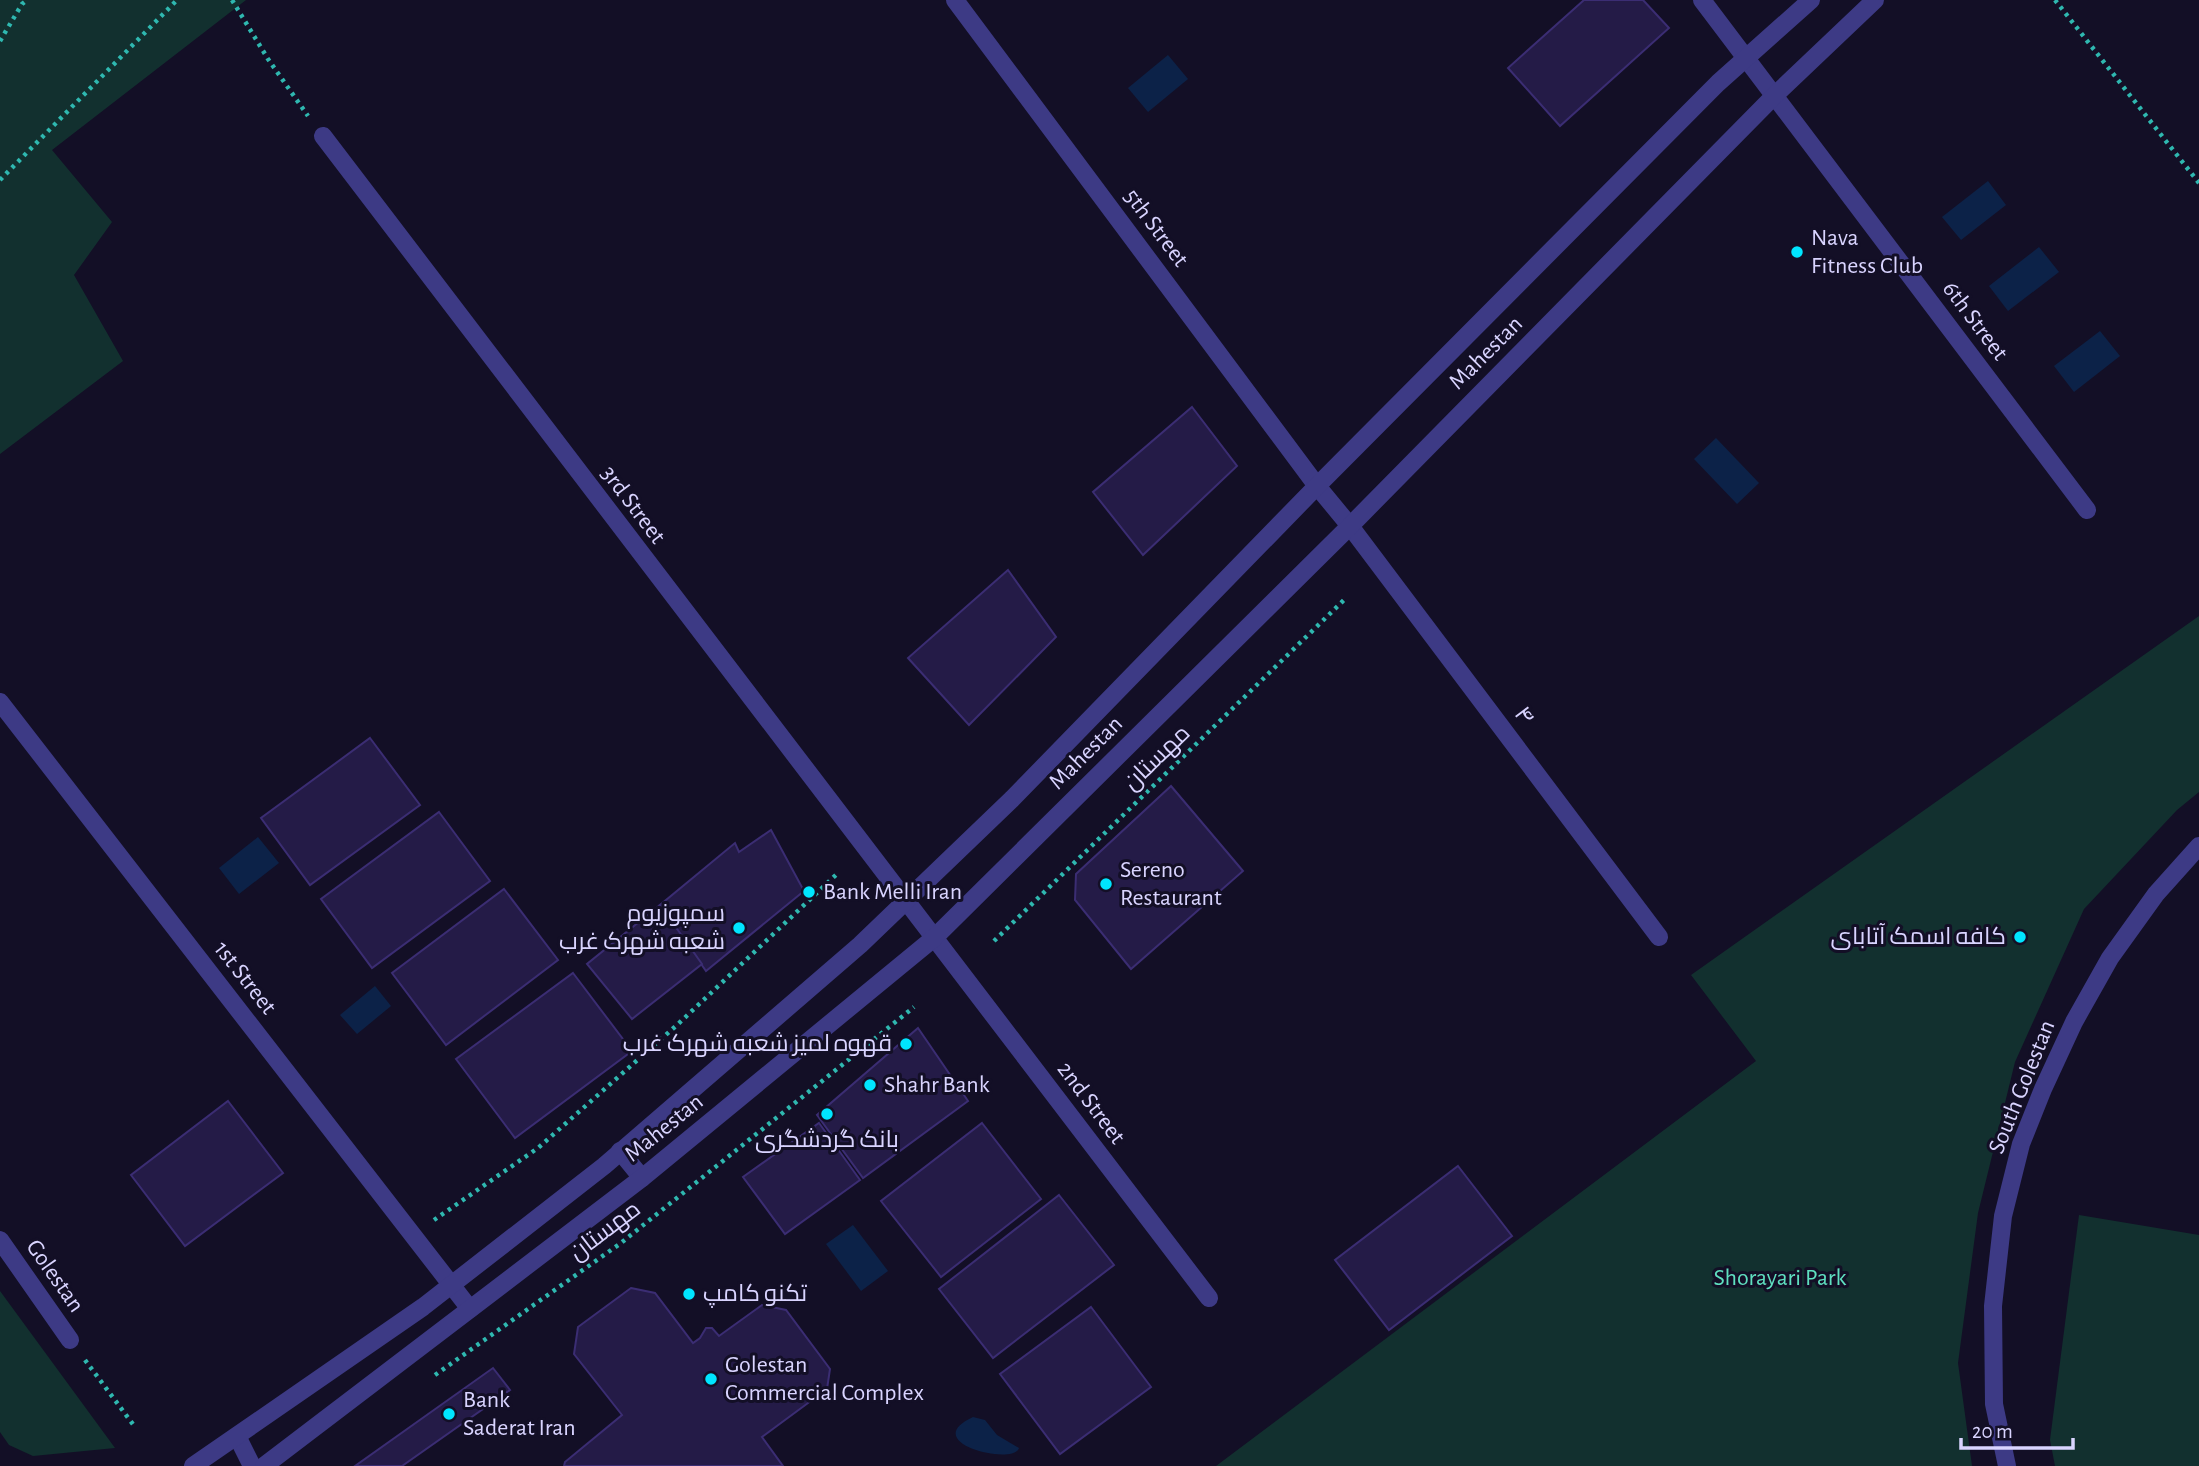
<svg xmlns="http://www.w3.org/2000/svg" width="2199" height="1466" font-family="'Alegreya Sans',Cairo,sans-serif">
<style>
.green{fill:#12302f}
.water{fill:#0c2248}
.building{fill:#241b47;stroke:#3b2d73;stroke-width:2}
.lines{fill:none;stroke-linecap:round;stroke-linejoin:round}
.path{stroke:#2fb8b0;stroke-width:4.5;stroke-dasharray:3.5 5;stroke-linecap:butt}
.minor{stroke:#3d3a85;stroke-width:18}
.poi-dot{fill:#00e5ff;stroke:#130f26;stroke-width:2.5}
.labels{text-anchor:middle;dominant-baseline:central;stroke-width:6;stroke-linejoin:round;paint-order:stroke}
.street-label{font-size:24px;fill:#d9d4ff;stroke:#130f26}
.poi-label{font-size:24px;fill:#d9d4ff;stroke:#130f26;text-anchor:start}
.park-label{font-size:24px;fill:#5fe0c0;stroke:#130f26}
</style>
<rect width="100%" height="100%" fill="#130f26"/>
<g class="green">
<path d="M0,0H246L52,150L112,222L74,275L123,361L0,454Z"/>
<path d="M2199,616V792L2177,810L2084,909L2015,1062L1978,1213L1958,1363L1972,1466H1216L1756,1061L1691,975Z"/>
<path d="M2079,1215L2199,1235V1466H2055L2050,1440Z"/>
<path d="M0,1291L115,1448L33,1456L9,1445L0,1432Z"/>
</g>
<g class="water">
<path d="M1168,55L1188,79L1148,112L1128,88Z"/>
<path d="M1988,181L2006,205L1961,240L1942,217Z"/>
<path d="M2039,247L2059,272L2008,311L1989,286Z"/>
<path d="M2100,331L2120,356L2074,392L2054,366Z"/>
<path d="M1716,438L1759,483L1737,504L1694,459Z"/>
<path d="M258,837L279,863L239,894L219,868Z"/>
<path d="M375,986L391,1006L357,1034L340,1015Z"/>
<path d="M853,1225L888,1271L861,1291L826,1244Z"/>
<path d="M973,1417L985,1420L997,1435L1019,1448C1014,1466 917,1443 973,1417Z"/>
</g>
<g class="building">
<path d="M1584,0H1643L1669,28L1560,126L1508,68Z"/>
<path d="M1192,407L1237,466L1143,555L1093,492Z"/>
<path d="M1008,570L1056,637L969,725L908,658Z"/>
<path d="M370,738L420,805L310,885L261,818Z"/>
<path d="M1171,786L1243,871L1131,969L1075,900L1076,874Z"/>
<path d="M439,812L490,881L372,968L321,899Z"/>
<path d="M771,830L804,891L706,971L660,905L735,843L739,852Z"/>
<path d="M504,889L558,960L446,1045L392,973Z"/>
<path d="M660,905L702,964L632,1019L587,964Z"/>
<path d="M573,973L632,1051L515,1138L456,1059Z"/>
<path d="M918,1028L968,1101L863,1178L817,1115Z"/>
<path d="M228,1101L283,1173L185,1246L131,1175Z"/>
<path d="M819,1123L860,1180L785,1234L743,1177Z"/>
<path d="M982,1123L1041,1199L941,1277L881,1201Z"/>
<path d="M1458,1166L1512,1236L1389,1330L1335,1260Z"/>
<path d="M1059,1195L1114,1265L993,1358L939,1289Z"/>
<path d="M631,1288L655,1293L693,1343L700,1338L706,1328H712L719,1336L762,1305L786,1310L830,1369L827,1389L762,1437L783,1466H564L565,1462L622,1415L574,1354L578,1327Z"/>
<path d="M1091,1307L1151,1387L1060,1454L1000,1374Z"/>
<path d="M493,1368L510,1390L402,1466H355Z"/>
</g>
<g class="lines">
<g class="path">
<path d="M232,0L268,59L308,116"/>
<path d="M2055,0L2199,183"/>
<path d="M0,41L22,4L27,0"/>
<path d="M0,180L177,0"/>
<path d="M994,941L1345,599"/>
<path d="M434,1220L538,1148L677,1025L839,872"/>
<path d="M85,1360L135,1427"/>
<path d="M435,1375L621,1243L914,1007"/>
</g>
<g class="minor">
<path d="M955,0L1317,486L1350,526L1659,937"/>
<path d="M1702,0L2087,510"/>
<path d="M323,136L1209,1298"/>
<path d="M0,702L470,1309"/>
<path d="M620,1151L642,1178"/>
<path d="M0,1240L70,1340"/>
<path d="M237,1436L252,1466"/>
<path d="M193,1466L423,1307L604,1166L860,945L1012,799L1317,486L1718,83L1811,0"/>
<path d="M264,1466L642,1178L934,938L1350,526L1774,96L1875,0"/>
<path d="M2007,1466L1994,1404L1993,1306L2003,1216L2021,1144L2043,1089L2074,1022L2110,958L2156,894L2199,846"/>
</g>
</g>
<g class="poi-dot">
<circle cx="1797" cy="252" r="7"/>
<circle cx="1106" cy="884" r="7"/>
<circle cx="809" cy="892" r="7"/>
<circle cx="739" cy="928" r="7"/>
<circle cx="2020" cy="937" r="7"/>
<circle cx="906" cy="1044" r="7"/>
<circle cx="870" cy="1085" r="7"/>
<circle cx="827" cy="1114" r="7"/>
<circle cx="689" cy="1294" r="7"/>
<circle cx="711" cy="1379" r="7"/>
<circle cx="449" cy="1414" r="7"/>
</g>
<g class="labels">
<g class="street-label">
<text transform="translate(1156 228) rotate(53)">5th Street</text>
<text transform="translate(1975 321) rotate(53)">6th Street</text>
<text transform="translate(1486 353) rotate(-45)">Mahestan</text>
<text transform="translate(633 505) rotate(53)">3rd Street</text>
<text transform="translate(1524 716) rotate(53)">۴</text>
<text transform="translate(1086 753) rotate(-45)">Mahestan</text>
<text transform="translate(1157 758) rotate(-44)">مهستان</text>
<text transform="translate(245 978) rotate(52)">1st Street</text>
<text transform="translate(2022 1087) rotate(-68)">South Golestan</text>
<text transform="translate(1091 1103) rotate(53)">2nd Street</text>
<text transform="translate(664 1128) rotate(-39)">Mahestan</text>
<text transform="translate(605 1231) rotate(-37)">مهستان</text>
<text transform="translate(55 1276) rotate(55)">Golestan</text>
</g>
<g class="poi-label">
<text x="1811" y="238">Nava<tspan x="1811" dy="28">Fitness Club</tspan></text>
<text x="1120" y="870">Sereno<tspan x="1120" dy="28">Restaurant</tspan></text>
<text x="823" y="892">Bank Melli Iran</text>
<text x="725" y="914" text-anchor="end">سمپوزیوم<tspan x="725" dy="28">شعبه شهرک غرب</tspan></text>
<text x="2006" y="937" text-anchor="end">کافه اسمک آتابای</text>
<text x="892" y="1044" text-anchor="end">قهوه لمیز شعبه شهرک غرب</text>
<text x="884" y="1085">Shahr Bank</text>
<text x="827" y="1140" text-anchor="middle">بانک گردشگری</text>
<text x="703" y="1294">تکنو کامپ</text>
<text x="725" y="1365">Golestan<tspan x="725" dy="28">Commercial Complex</tspan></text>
<text x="463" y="1400">Bank<tspan x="463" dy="28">Saderat Iran</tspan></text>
</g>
<g class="park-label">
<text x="1780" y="1278">Shorayari Park</text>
</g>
</g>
<path d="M1961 1438v10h112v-10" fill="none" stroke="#d9d4ff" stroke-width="3.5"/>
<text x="1972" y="1438" font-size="21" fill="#d9d4ff" stroke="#130f26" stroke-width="5" paint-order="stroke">20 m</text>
</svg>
